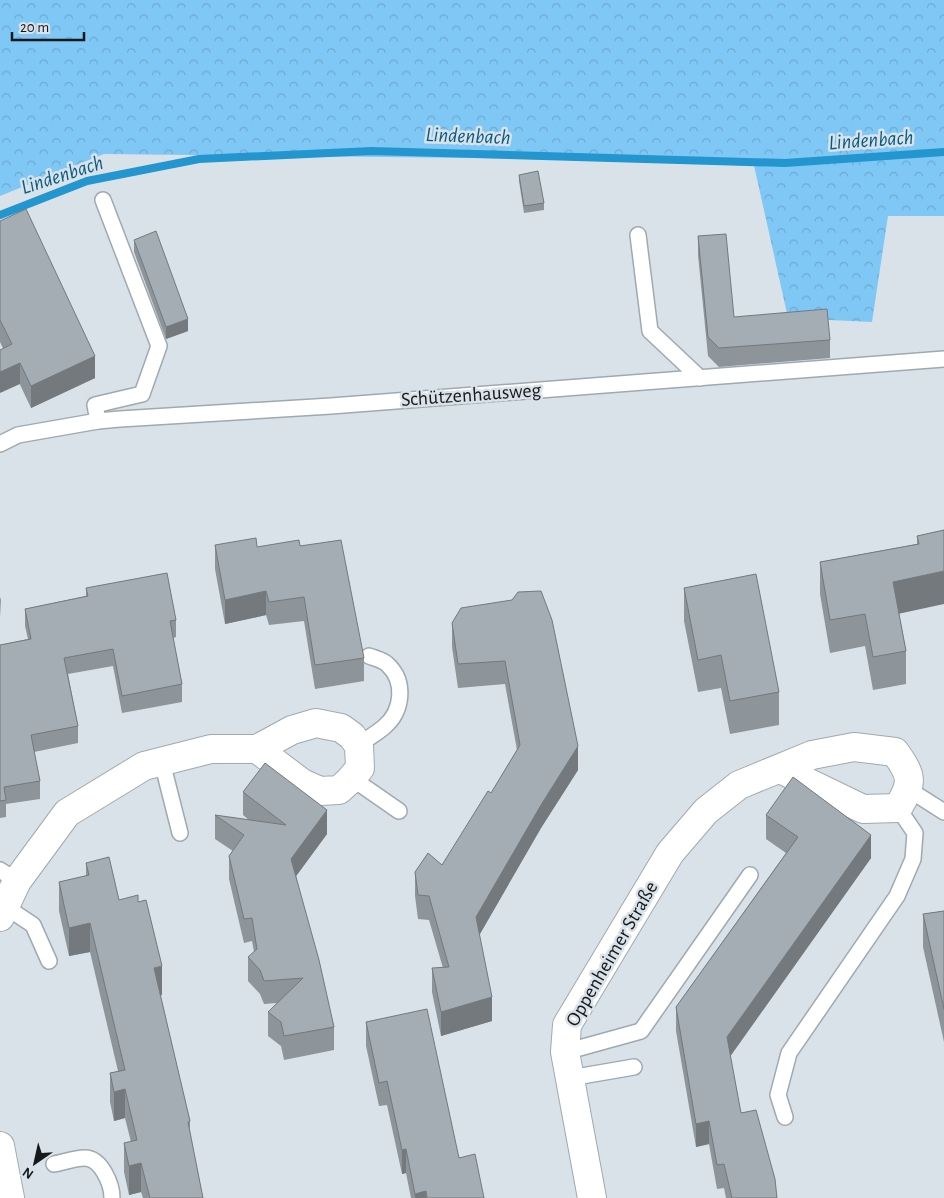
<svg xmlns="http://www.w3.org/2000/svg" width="944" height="1198" font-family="'Alegreya Sans',sans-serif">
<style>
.forest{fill:url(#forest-crowns)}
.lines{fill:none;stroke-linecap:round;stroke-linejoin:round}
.stream{stroke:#2395cf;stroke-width:8}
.service-casing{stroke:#a0a9af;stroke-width:18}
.minor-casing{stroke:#a0a9af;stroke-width:30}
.service{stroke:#fff;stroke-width:15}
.minor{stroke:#fff;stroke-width:28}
.wall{fill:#8d959a}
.shaded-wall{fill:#73797d}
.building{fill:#a4adb3;stroke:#73797d}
.labels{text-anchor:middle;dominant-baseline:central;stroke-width:5;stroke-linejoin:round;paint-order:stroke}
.street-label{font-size:20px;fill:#16191b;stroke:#d9e2e8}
.water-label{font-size:21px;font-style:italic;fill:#065b82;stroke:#d9e2e8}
</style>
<defs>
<pattern id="forest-crowns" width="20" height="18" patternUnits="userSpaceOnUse" patternTransform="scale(1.25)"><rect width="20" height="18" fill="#7fc7f4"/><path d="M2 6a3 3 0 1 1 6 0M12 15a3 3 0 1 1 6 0" fill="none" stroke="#6daad1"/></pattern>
</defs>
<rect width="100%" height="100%" fill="#d9e2e8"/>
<path class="forest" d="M0,0H944V216H888L872,322L788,318L753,161L104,154L0,196Z"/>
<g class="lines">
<path class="stream" d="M0,215L87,181L199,159L372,151L785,163L944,152"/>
<g class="service-casing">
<g id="service">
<path d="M638,235L650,331L700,378"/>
<path d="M98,421L95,405L142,394L159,346L103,200"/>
<path d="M0,444L18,435L98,421L120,419L331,406L944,359"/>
<path d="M359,746C367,738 376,734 384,727C403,711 406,681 387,664C383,660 374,658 369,656"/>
<path d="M162,762L180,833"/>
<path d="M350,780L363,786L399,811"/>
<path d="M908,789L944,812"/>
<path d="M0,870L17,881"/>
<path d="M6,907L33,925L49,961"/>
<path d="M565,1052L641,1031L750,875"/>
<path d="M570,1078L634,1067"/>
<path d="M785,1117L778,1095L789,1053L897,896L913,859L915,833L898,808"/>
<path d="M54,1164C64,1162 75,1158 85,1158C101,1158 112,1184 112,1198"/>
</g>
</g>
<g class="minor-casing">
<g id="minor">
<path d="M0,917L17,881L67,813L144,766L211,749H257L292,730L316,723L341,728L352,736L359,746L360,768L350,780L339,790L320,791L302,783L257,749"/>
<path d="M0,1146L10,1198"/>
<path d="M592,1198L565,1052L567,1025L670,853L706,811L739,785L812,755L854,747L895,752C913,777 913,782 898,808L863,809L780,769"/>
</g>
</g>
<use href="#service" class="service"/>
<use href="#minor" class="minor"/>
</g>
<g class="wall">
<path d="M519,175L544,203V210L524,213L519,181Z"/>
<path d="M0,221L95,378L31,408L0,342Z"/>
<path d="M698,236L734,317L830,340V358L719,367L708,356L698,255Z"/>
<path d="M134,240L188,331L166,339L134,252Z"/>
<path d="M944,530L899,613L906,651V684L873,690L865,646L830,653L820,594V562L917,544V536Z"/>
<path d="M215,545L257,547L300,546L364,658V681L315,689L304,621L269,625L266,615L225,624L215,569Z"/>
<path d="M86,588L176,620V637L173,638L182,684V702L122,713L113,666L68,674L78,726V743L34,752L40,781V799L6,804V817L0,818V645L28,639L25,626V609L86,596Z"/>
<path d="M684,588L779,692V725L730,734L721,688L698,692L684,621Z"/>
<path d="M0,597L1,600L0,617Z"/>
<path d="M512,600L578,770L541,828L479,935L492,1021L441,1036L432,992V968H443L429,920L418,919L415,896V872L442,865L491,793L517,750L505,684L458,688L452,647V623Z"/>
<path d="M243,792L327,834L296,876L334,1027V1050L284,1060L281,1046L268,1036V1012L277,1003L264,1004L260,994L248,981V957L254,952L252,941L244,943L229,879V856L233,851L215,839V815L249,820L243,815Z"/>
<path d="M766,815L871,858L730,1056L741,1113L777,1198H726L724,1188L717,1189L709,1144L696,1147L676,1031V1007L786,853L766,839Z"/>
<path d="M86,863L119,900L138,902L162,995H160L190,1121V1134L203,1198H143L141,1192L129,1195L124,1172V1143L131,1142L125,1118L114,1121L110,1102V1073L118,1071L90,952L69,956L59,911V882L86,876Z"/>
<path d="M944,911V1042L923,947V914Z"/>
<path d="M366,1022L459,1158L484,1198H411L406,1173L402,1174L387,1105L379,1106L366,1046Z"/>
</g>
<g class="shaded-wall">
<path d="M188,319V331L166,339V327Z"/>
<path d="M95,356V378L31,408V386Z"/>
<path d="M20,363V384L0,393V372Z"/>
<path d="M944,571V604L893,615V582Z"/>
<path d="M266,591V615L225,624V600Z"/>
<path d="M578,746V770L541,828L476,941V917L541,805Z"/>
<path d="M327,810V834L291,883V859Z"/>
<path d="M871,835V858L727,1061V1037Z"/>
<path d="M90,923V952L69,956V928Z"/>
<path d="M162,966V995L154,997V968Z"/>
<path d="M492,997V1021L441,1036V1012Z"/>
<path d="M125,1089V1118L114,1121V1092Z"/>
<path d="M709,1121V1144L696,1147V1124Z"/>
<path d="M406,1149V1173L402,1174V1150Z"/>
<path d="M141,1163V1192L129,1195V1166Z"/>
<path d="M426,1191V1198H415V1194Z"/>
</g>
<g class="building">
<path d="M538,171L544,203L524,206L519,175Z"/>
<path d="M26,209L95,356L31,386L20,363L0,372V350L12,344L0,320V221Z"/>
<path d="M156,231L188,319L166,327L134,240Z"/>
<path d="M726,234L734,317L827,309L830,340L719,348L708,337L698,236Z"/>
<path d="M944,530V571L893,582L906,651L873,657L865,614L830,620L820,562L919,544L917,536Z"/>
<path d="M256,538L257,547L299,540L300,546L341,540L364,658L315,665L304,597L269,602L266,591L225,600L215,545Z"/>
<path d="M167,573L176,620L170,621L182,684L122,696L113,649L64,658L78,726L31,735L40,781L4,787L6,800L0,801V645L31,639L25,609L88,596L86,588Z"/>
<path d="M756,574L779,692L730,701L721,655L698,660L684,588Z"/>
<path d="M541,591L552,620L578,746L541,805L476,917L492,997L441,1012L432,968L449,967L429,896L418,895L415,872L428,853L442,865L488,791L491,793L520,745L505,661L458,664L452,623L461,608L512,600L518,592Z"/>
<path d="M265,763L327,810L291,859L319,960L334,1027L284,1036L281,1022L268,1012L303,978L264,981L260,970L248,957L257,949L252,918L244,919L229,856L244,835L215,815L286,825L243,792Z"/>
<path d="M793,777L871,835L727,1037L741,1113L756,1110L775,1179L777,1198H732L724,1164L717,1165L709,1121L696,1124L676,1007L798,837L766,815Z"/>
<path d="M109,857L119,900L138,895V902L146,900L162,966L154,968L190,1121L188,1122L203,1198H150L141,1163L129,1166L124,1143L137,1140L125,1089L114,1092L110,1073L125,1070L90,923L69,928L59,882L89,875L86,863Z"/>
<path d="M944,911V1009L923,914Z"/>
<path d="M427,1009L459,1158L475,1154L484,1198H427L426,1191L415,1194L406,1149L402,1150L387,1081L379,1083L366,1022Z"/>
</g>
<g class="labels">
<g class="street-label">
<text transform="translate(471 395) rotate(-4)">Schützenhausweg</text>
<text transform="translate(612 954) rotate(-60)">Oppenheimer Straße</text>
</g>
<g class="water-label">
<text transform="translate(468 136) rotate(2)">Lindenbach</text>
<text transform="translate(871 140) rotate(-4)">Lindenbach</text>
<text transform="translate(62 175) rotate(-18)">Lindenbach</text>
</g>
</g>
<g transform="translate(35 1163) rotate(214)" stroke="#d9e2e8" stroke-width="4" paint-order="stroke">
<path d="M0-4L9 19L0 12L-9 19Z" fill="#16191b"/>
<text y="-8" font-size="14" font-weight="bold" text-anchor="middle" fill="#16191b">N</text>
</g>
<path d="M12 32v8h72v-8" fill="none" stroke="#16191b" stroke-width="2.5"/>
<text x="20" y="32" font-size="15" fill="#16191b" stroke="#d9e2e8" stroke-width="4" paint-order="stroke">20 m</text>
</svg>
